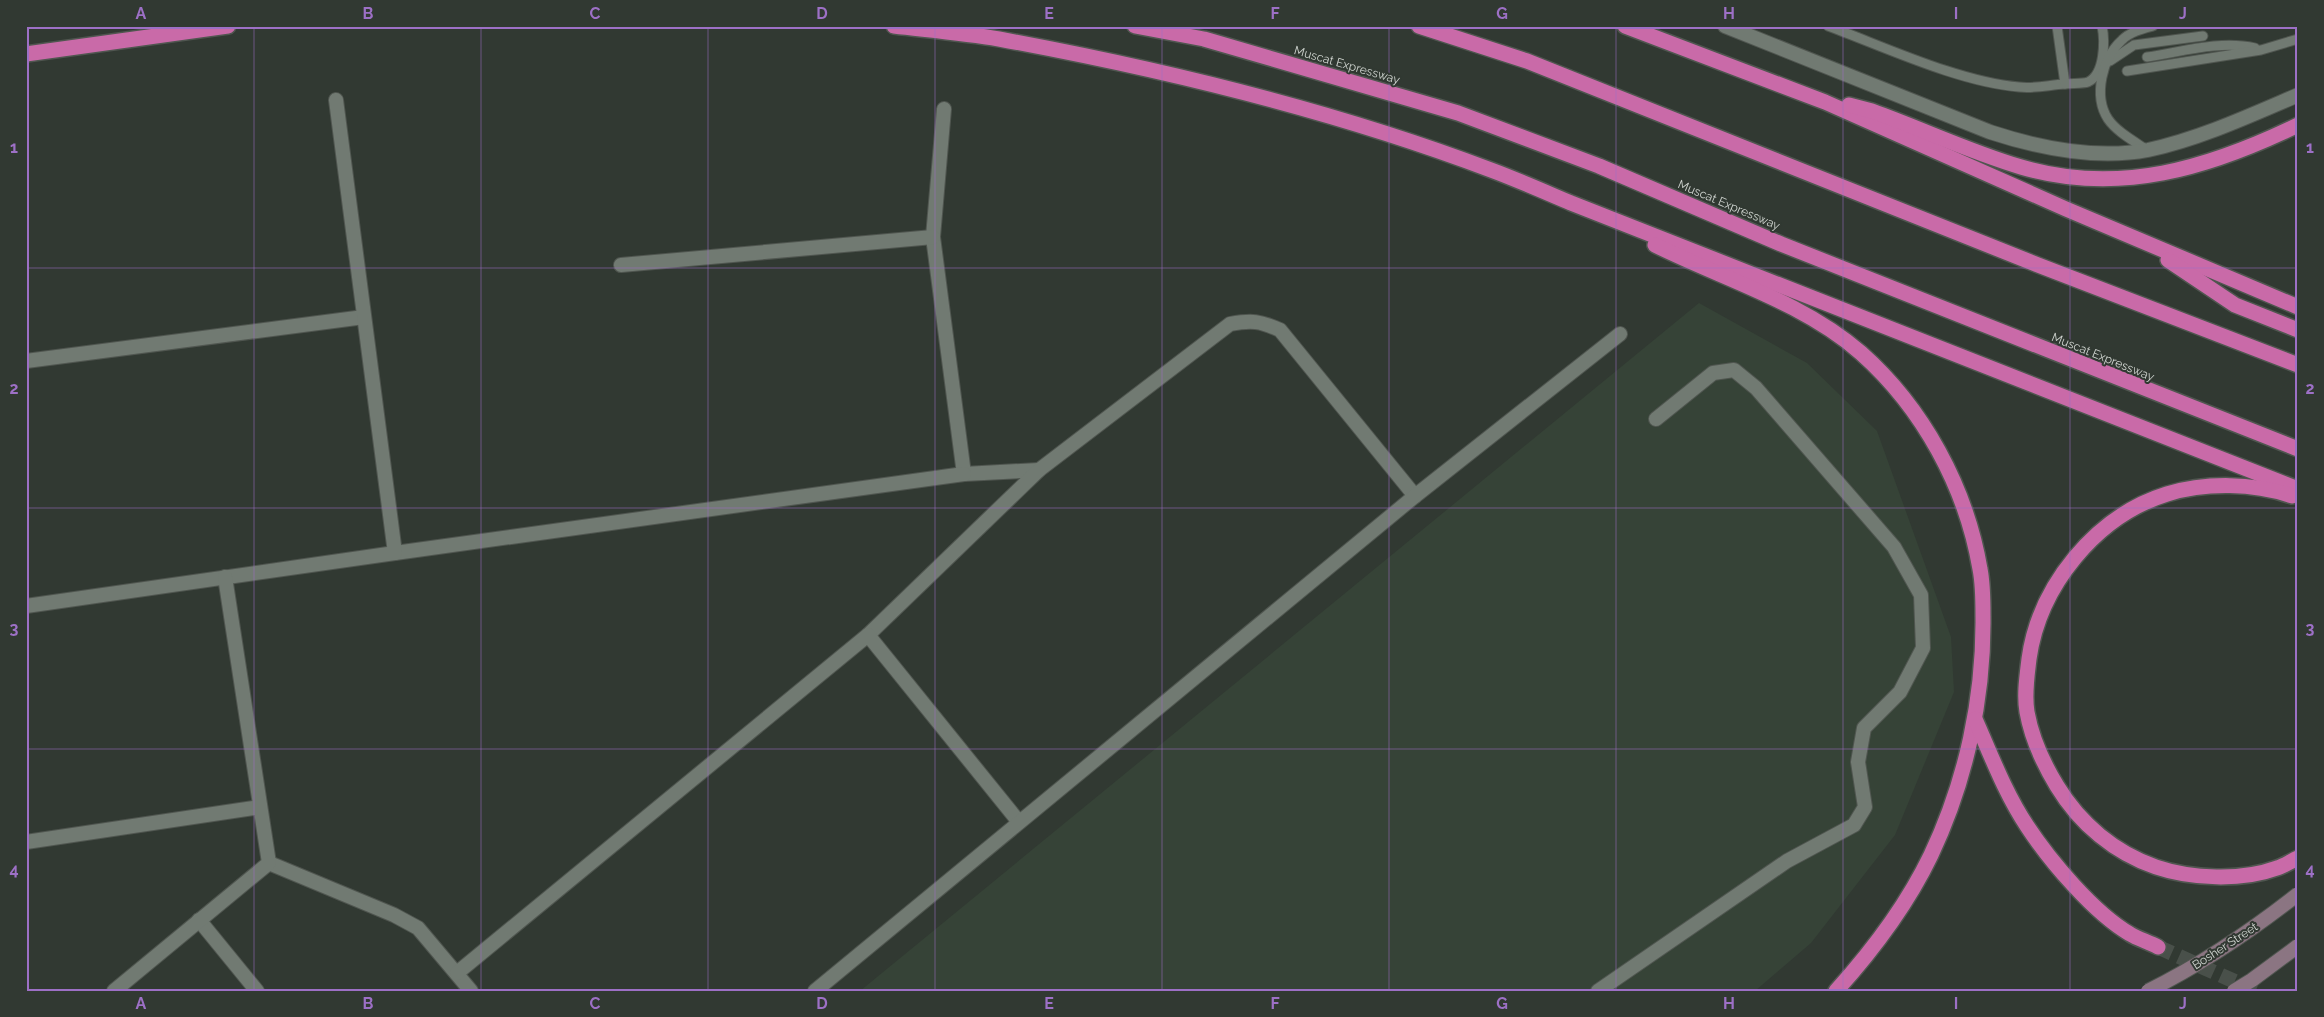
<svg xmlns="http://www.w3.org/2000/svg" width="2324" height="1017" font-family="Raleway,sans-serif">
<style>
.built{fill:#364337}
.lines{fill:none;stroke-linecap:round;stroke-linejoin:round}
.motorway-tunnel{stroke:#49504a;stroke-width:15;stroke-dasharray:15 8;stroke-linecap:butt}
.service-casing{stroke:#505650;stroke-width:11}
.minor-casing{stroke:#505650;stroke-width:16}
.tertiary-casing{stroke:#505650;stroke-width:16}
.motorway-casing{stroke:#505650;stroke-width:18}
.service{stroke:#717a72;stroke-width:9}
.minor{stroke:#717a72;stroke-width:14}
.tertiary{stroke:#717a72;stroke-width:14}
.motorway{stroke:#c96aa8;stroke-width:15}
.secondary-bridge-casing{stroke:#505650;stroke-width:16;stroke-linecap:butt}
.secondary-bridge{stroke:#8b7582;stroke-width:14}
.grid{fill:none;stroke:#9d70c6;stroke-width:1;stroke-opacity:0.55}
.labels{text-anchor:middle;dominant-baseline:central;stroke-width:4;stroke-linejoin:round;paint-order:stroke}
.street-label{font-size:12px;fill:#d0d5d0;stroke:#313932}
.neatline{fill:none;stroke:#9d70c6;stroke-width:2}
.grid-label{font-size:16px;text-anchor:middle;font-weight:bold;fill:#9d70c6}
</style>
<rect width="100%" height="100%" fill="#313932"/>
<path class="built" d="M1699,303L1807,363L1877,431L1951,637L1954,692L1895,835L1811,943L1755,991H860Z"/>
<g class="lines">
<path class="motorway-tunnel" d="M2158,947L2256,991"/>
<g class="service-casing">
<g id="service">
<path d="M1828,26C1885,47 1959,82 2019,87C2034,89 2049,85 2065,84"/>
<path d="M2057,26L2065,84C2071,83 2082,84 2088,82C2105,74 2105,41 2102,26"/>
<path d="M2147,57C2181,52 2220,40 2255,48"/>
<path d="M2110,61L2134,45L2203,36"/>
<path d="M2127,71L2261,50L2298,39"/>
<path d="M2147,150C2134,141 2117,132 2108,119C2093,96 2102,58 2122,40C2130,32 2142,29 2153,26"/>
</g>
</g>
<g class="minor-casing">
<g id="minor">
<path d="M944,109L933,237L964,474L1039,470"/>
<path d="M621,265L933,237"/>
<path d="M26,361L364,317"/>
<path d="M395,553L964,474"/>
<path d="M26,606L395,553L336,100"/>
<path d="M868,635L1039,470L1230,324C1252,320 1260,321 1280,330L1415,496"/>
<path d="M26,842L260,807"/>
<path d="M269,863L394,915L418,928L471,991"/>
<path d="M199,920L257,991"/>
<path d="M457,973L868,635L1019,822"/>
<path d="M815,991L1415,496L1620,334"/>
<path d="M1598,991L1787,861L1854,825L1865,807L1858,762L1864,728L1900,692L1923,648L1921,595L1894,547L1756,388L1734,370L1713,373L1656,419"/>
</g>
</g>
<g class="tertiary-casing">
<g id="tertiary">
<path d="M1725,26L1990,132C2039,148 2096,160 2148,150C2199,139 2249,116 2298,95"/>
<path d="M114,991L269,863L225,577"/>
</g>
</g>
<g class="motorway-casing">
<g id="motorway">
<path d="M894,26C928,30 964,33 999,39C1162,69 1335,111 1491,170C1518,180 1545,192 1571,203L2298,489"/>
<path d="M1135,26L1204,39L1458,113L1599,166L1781,244L2298,449"/>
<path d="M1419,26L1527,61L2038,265L2298,365"/>
<path d="M1625,26L1825,102L2066,209L2298,307"/>
<path d="M26,54L228,26"/>
<path d="M1849,105L1872,111C1922,129 1970,152 2021,167C2119,196 2209,168 2298,125"/>
<path d="M1655,245C1723,279 1803,302 1861,353C1923,408 1966,487 1980,569C1983,584 1983,601 1983,616C1984,698 1966,781 1931,855C1907,905 1873,950 1836,991"/>
<path d="M2168,260L2235,305L2298,330"/>
<path d="M2292,496C2254,483 2206,482 2167,494C2096,516 2039,586 2029,659C2027,676 2024,695 2027,712C2032,740 2043,763 2057,786C2080,824 2115,853 2156,867C2191,879 2242,881 2277,868C2284,866 2291,861 2298,858"/>
<path d="M1975,719C1991,755 2005,793 2027,826C2050,861 2094,913 2130,934C2138,939 2149,942 2158,947"/>
</g>
</g>
<use href="#service" class="service"/>
<use href="#minor" class="minor"/>
<use href="#tertiary" class="tertiary"/>
<use href="#motorway" class="motorway"/>
<g class="secondary-bridge-casing">
<g id="secondary-bridge">
<path d="M2148,991C2202,964 2251,931 2298,894"/>
<path d="M2234,991L2252,980L2298,946"/>
</g>
</g>
<use href="#secondary-bridge" class="secondary-bridge"/>
</g>
<path class="grid" d="M254,26V991M481,26V991M708,26V991M935,26V991M1162,26V991M1389,26V991M1616,26V991M1843,26V991M2070,26V991M26,268H2298M26,508H2298M26,749H2298"/>
<g class="labels">
<g class="street-label">
<text transform="translate(1347 65) rotate(16)">Muscat Expressway</text>
<text transform="translate(1729 205) rotate(23)">Muscat Expressway</text>
<text transform="translate(2103 357) rotate(22)">Muscat Expressway</text>
<text transform="translate(2225 946) rotate(-33)">Bosher Street</text>
</g>
</g>
<rect width="2324" height="1017" fill="none" stroke="#313932" stroke-width="55"/>
<rect x="28" y="28" width="2268" height="962" class="neatline"/>
<g class="grid-label">
<text x="141" y="19">A</text>
<text x="368" y="19">B</text>
<text x="595" y="19">C</text>
<text x="822" y="19">D</text>
<text x="1049" y="19">E</text>
<text x="1275" y="19">F</text>
<text x="1502" y="19">G</text>
<text x="1729" y="19">H</text>
<text x="1956" y="19">I</text>
<text x="2183" y="19">J</text>
<text x="14" y="153">1</text>
<text x="2310" y="153">1</text>
<text x="14" y="394">2</text>
<text x="2310" y="394">2</text>
<text x="14" y="634">3</text>
<text x="2310" y="634">3</text>
<text x="14" y="875">4</text>
<text x="2310" y="875">4</text>
<text x="141" y="1009">A</text>
<text x="368" y="1009">B</text>
<text x="595" y="1009">C</text>
<text x="822" y="1009">D</text>
<text x="1049" y="1009">E</text>
<text x="1275" y="1009">F</text>
<text x="1502" y="1009">G</text>
<text x="1729" y="1009">H</text>
<text x="1956" y="1009">I</text>
<text x="2183" y="1009">J</text>
</g>
</svg>
